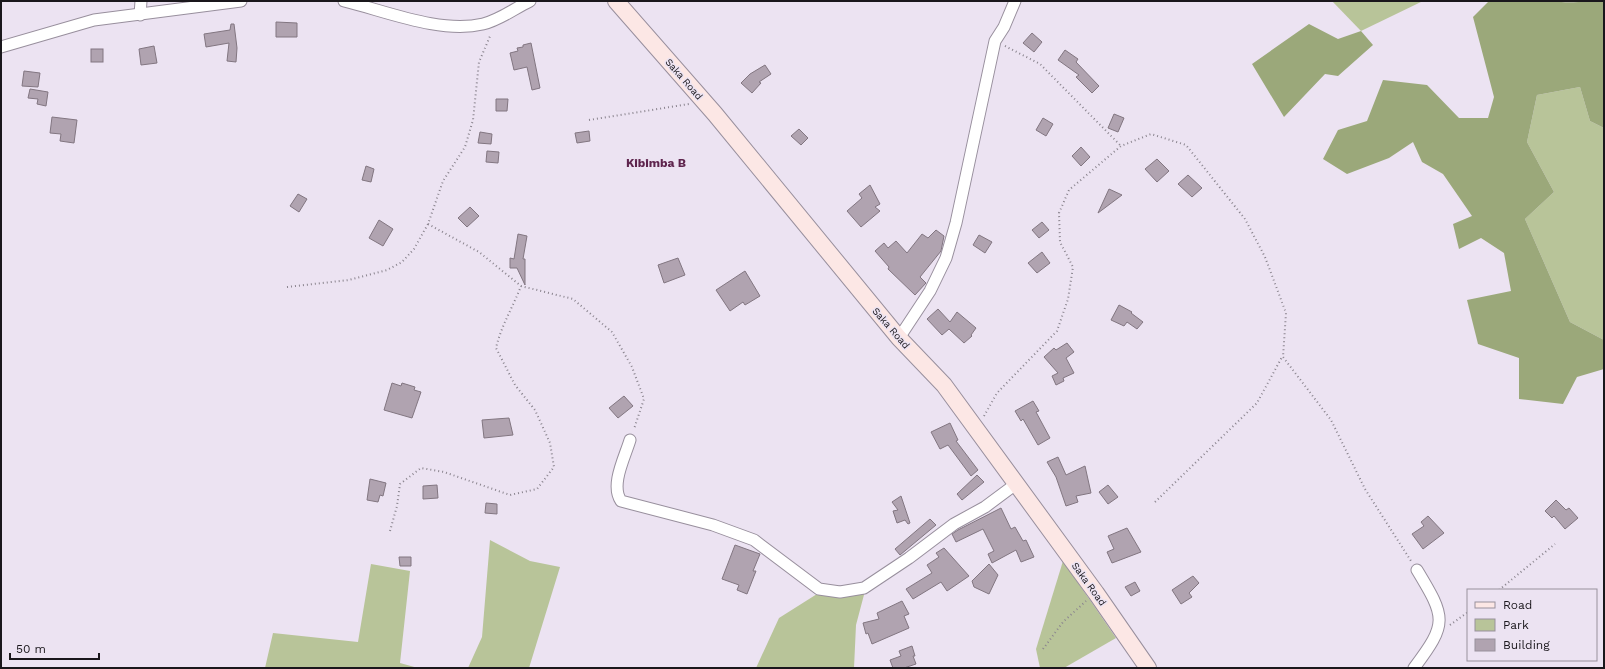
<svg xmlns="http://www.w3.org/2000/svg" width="1605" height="669" font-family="'Work Sans',sans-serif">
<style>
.green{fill:#b8c499}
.forest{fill:#9ba87a}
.building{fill:#b0a3b0;stroke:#827681}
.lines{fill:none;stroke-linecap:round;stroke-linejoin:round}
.minor-casing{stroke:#988f9d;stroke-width:13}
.secondary-casing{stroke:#988f9d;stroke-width:18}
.path{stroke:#8a848e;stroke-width:2;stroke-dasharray:1 3;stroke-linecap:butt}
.minor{stroke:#fff;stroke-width:11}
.secondary{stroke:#fce7e5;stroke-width:16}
.labels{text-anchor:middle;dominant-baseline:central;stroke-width:3;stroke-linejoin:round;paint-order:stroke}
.street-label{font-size:10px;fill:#1a171c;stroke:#ece3f2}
.quarter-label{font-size:12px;font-weight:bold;fill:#5e244d;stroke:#ece3f2}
</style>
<rect width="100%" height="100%" fill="#ece3f2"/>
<g class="green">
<path d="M1332,1H1423L1361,31Z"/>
<path d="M1580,87L1590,121L1604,128V340L1570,322L1525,219L1554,192L1527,142L1537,95Z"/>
<path d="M490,540L530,561L560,567L529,668H468L482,637Z"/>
<path d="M1063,561L1116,638L1064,668H1040L1036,649Z"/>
<path d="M371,564L410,571L400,663L418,668H265L273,633L358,642Z"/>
<path d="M865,591L856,625L854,668H756L779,618L817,594Z"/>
</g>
<g class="forest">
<path d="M1489,1H1556C1564,4 1592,1 1604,1V128L1590,121L1580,87L1537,95L1527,142L1554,192L1525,219L1570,322L1604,340V369L1577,377L1563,404L1519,399V358L1478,344L1467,300L1511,291L1504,253L1481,238L1459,249L1453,224L1472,216L1443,174L1422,162L1413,142L1389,158L1347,174L1323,159L1338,130L1367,121L1383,80L1427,85L1459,118H1488L1494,97L1473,17Z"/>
<path d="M1309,24L1338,39L1361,31L1373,45L1338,76L1325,74L1284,117L1252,64Z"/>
</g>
<g class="building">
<path d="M276,22L297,23V37H276Z"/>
<path d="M231,24H234L237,48L236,62L227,61L229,43L206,47L204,34L230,30Z"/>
<path d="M1032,33L1042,42L1034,52L1023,43Z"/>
<path d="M531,43L540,88L532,90L527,67L514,70L510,53L518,51L517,48L523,47V45Z"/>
<path d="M154,46L157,63L141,65L139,49Z"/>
<rect x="91" y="49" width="12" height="13"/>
<path d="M1065,50L1078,59L1076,62L1099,86L1092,93L1076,77L1079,75L1058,60Z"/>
<path d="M765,65L771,74L759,82L761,83L752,93L741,83L750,74Z"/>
<path d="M24,71L40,73L38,87L22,86Z"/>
<path d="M30,89L48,92L46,106L37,104L38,99L28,98Z"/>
<path d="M496,99H508L507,111H496Z"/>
<path d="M1114,114L1124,118L1118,132L1108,128Z"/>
<path d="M52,117L77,120L74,143L60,141L61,134L50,133Z"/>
<path d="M1043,118L1053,124L1046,136L1036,130Z"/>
<path d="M799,129L808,138L801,145L791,136Z"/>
<path d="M589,131L590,141L577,143L575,133Z"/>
<path d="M480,132L492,134L491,144L478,143Z"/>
<path d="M1081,147L1090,157L1081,166L1072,156Z"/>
<path d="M487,151L499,152L498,163L486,162Z"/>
<path d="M1157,159L1169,171L1157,182L1145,169Z"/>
<path d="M366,166L374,169L371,182L362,180Z"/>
<path d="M1188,175L1202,188L1192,197L1178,184Z"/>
<path d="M870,185L880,204L875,207L880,211L861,227L847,211L862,198L859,194Z"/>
<path d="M1109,189L1122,195L1098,213Z"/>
<path d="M298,194L307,199L299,212L290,206Z"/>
<path d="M470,207L479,216L467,227L458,218Z"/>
<path d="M379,220L393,229L383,246L369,238Z"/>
<path d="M1042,222L1049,230L1039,238L1032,230Z"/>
<path d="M936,230L944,236L941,251L920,277L926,283L915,295L888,269L889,267L875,251L884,243L888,248L896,241L907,253L922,234L928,238Z"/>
<path d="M518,234L527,236L523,259H525V285L517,268H510V258L514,259Z"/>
<path d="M979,235L992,242L985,253L973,245Z"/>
<path d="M1042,252L1050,263L1037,273L1028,263Z"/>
<path d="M678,258L685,275L664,283L658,265Z"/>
<path d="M745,271L760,296L745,305L743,302L730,311L716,290Z"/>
<path d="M1119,305L1132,312L1131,313L1143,322L1137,329L1127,322L1124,326L1111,320Z"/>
<path d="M938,309L950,322L957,312L976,328L971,335L972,336L964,343L949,329L942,335L927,319Z"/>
<path d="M1067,343L1074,352L1066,358L1074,373L1063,378L1064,381L1056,385L1052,376L1058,373L1044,357L1054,348L1056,350Z"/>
<path d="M392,383L401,386L402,383L415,387L414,390L421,392L412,418L384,410Z"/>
<path d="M624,396L633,406L618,418L609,408Z"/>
<path d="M1033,401L1039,411L1036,412L1050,438L1038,445L1023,419L1021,421L1015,411Z"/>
<path d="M509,418L513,435L484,438L482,420Z"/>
<path d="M950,423L958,440L956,441L978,470L971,476L948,445L940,449L931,432Z"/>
<path d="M1058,457L1066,475L1085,466L1091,493L1076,496L1078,502L1066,506L1056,477L1047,462Z"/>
<path d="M977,475L984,482L962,500L957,494Z"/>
<path d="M370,479L386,483L383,496L380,495L378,502L367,500Z"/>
<path d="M437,485L438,498L423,499V486Z"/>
<path d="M1108,485L1118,497L1108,504L1099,492Z"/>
<path d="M901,496L910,523L908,524L905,520L897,523L893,511L898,510L892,502Z"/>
<path d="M1556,500L1566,510L1569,508L1578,518L1565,529L1554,516L1552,518L1545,511Z"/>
<path d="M486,503L497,504V514L485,513Z"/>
<path d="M1001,508L1011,529L1015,527L1023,541L1026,540L1034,557L1021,562L1016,550L992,563L988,554L994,551L983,529L956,542L952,534L958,530Z"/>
<path d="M1428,516L1444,533L1423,549L1412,534L1424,526L1421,522Z"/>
<path d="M930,519L936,525L900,555L895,549Z"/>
<path d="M1127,528L1141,552L1112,563L1107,552L1114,549L1108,536Z"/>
<path d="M735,545L760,554L753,571H756L747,594L737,590L739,585L722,579Z"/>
<path d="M944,548L969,576L947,591L941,582L913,599L906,589L932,573L927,565L939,557L936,553Z"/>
<path d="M399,557H411V566H400Z"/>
<path d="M989,564L998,575L989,594L974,587L972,581Z"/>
<path d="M1193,576L1199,583L1189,593L1192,597L1181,604L1172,590Z"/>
<path d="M1135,582L1140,591L1131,596L1125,587Z"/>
<path d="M902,601L909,614L904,616L909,628L872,644L868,633L866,634L863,623L879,619L877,613Z"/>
<path d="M912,646L915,656H913L916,664L904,668H893L890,660L901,656L899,651Z"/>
</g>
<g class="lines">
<g class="minor-casing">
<g id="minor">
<path d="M344,1C386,11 440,34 483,24C500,20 515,8 530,1"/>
<path d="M140,15L141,1"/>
<path d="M1,47L94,20L241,1"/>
<path d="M899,338L930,291L946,258L956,223L995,41L1004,27L1015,1"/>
<path d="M630,440C625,457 610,485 621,501L713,525L754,540L819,589L840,592L864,588L909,558L954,524L985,507L1016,484"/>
<path d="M1414,668C1448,623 1446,618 1417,570"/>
</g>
</g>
<g class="secondary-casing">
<path id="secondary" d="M616,1L715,114L899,338L944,385L1096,593L1148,668"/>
</g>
<g class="path">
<path d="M1005,46L1040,64L1121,146"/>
<path d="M589,120L689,104"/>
<path d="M428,224L479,252L521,286L573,299L612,332L632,367L644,399L634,429"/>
<path d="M287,287L349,280L387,270L402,262L414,249L428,224L443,181L465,147L473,120L479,62L491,34"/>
<path d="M984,416L997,393L1057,331L1068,299L1073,267L1060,242L1059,213L1069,190L1121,146L1151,134L1186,145L1245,219L1265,257L1286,313L1283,357L1331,420L1365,489L1411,561"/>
<path d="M1155,502L1257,403L1282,357"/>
<path d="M390,531L397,506L400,484L421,468L444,472L510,495L537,489L554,467L550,443L535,410L515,385L496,348C501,326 513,307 521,286"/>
<path d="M1499,590L1555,544"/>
<path d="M1450,625L1468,612"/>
<path d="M1043,649L1063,622L1086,601"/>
</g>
<use href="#minor" class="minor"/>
<use href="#secondary" class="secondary"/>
</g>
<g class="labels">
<g class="street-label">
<text transform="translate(684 79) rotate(49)">Saka Road</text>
<text transform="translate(891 328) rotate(49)">Saka Road</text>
<text transform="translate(1089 584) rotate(54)">Saka Road</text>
</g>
<g class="quarter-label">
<text x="656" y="163">Kibimba B</text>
</g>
</g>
<rect width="1605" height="669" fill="none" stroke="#1a171c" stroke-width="4"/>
<rect x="1467" y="589" width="130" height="72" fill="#ece3f2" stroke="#98919c"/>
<rect x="1475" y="602" width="20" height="6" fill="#fce7e5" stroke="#98919c"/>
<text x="1503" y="609" font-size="12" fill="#1a171c">Road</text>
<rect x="1475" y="619" width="20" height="12" fill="#b8c499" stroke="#98919c"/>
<text x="1503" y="629" font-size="12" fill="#1a171c">Park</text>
<rect x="1475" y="639" width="20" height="12" fill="#b0a3b0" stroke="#98919c"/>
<text x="1503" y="649" font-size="12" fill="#1a171c">Building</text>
<path d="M10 653v6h89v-6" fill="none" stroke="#1a171c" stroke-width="2"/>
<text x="16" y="653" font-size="12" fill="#1a171c" stroke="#ece3f2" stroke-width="3" paint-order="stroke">50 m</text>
</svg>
